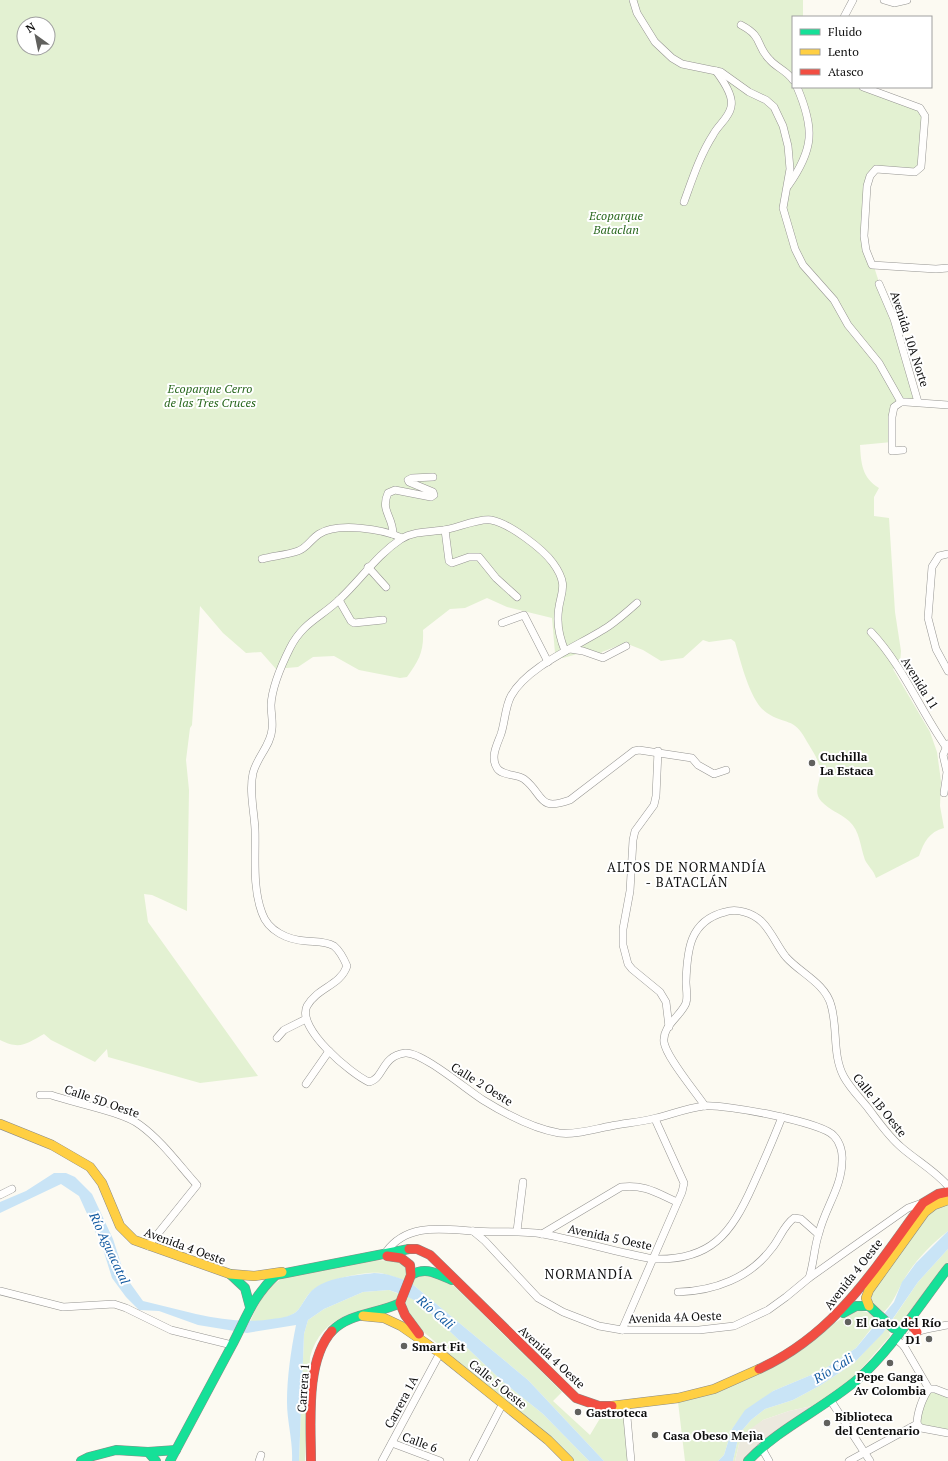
<svg xmlns="http://www.w3.org/2000/svg" width="948" height="1461" font-family="'PT Serif',serif">
<style>
.green{fill:#e3f1d2;fill-rule:evenodd}
.plaza{fill:#ece9de}
.water{fill:#c9e4f6}
.lines{fill:none;stroke-linecap:round;stroke-linejoin:round}
.street-casing{stroke:#959491;stroke-width:8}
.fast-casing{stroke:#8c8b87;stroke-width:10}
.slow-casing{stroke:#8c8b87;stroke-width:10}
.jam-casing{stroke:#8c8b87;stroke-width:10}
.street{stroke:#fffefd;stroke-width:7}
.fast{stroke:#16e098;stroke-width:9}
.slow{stroke:#ffcf43;stroke-width:9}
.jam{stroke:#f24e42;stroke-width:9}
.poi-dot{fill:#61615e;stroke:#fff;stroke-width:1.5}
.labels{text-anchor:middle;dominant-baseline:central;stroke-width:4;stroke-linejoin:round;paint-order:stroke}
.park-label{font-size:12px;font-style:italic;fill:#28671d;stroke:#fff}
.street-label{font-size:12px;fill:#0e0e0e;stroke:#fff}
.poi-label{font-size:12px;font-weight:bold;fill:#0e0e0e;stroke:#fff;text-anchor:start}
.neighbourhood-label{font-size:13px;letter-spacing:1px;fill:#0e0e0e;stroke:#fff}
.water-label{font-size:13px;font-style:italic;fill:#155ca2;stroke:#fff}
</style>
<rect width="100%" height="100%" fill="#fcfaf2"/>
<g class="green">
<path d="M0,0H803V17H793V87H863L923,112L919,170L876,169L870,176L864,236L918,402L894,407L892,442L860,445C861,463 862,478 879,488L874,497V516L889,518L895,612L901,651L900,664L893,669L930,732L937,752L941,781L940,806L944,828C929,832 924,842 919,856L876,878C874,871 868,866 865,860C860,846 860,831 849,821C840,813 829,810 821,801C812,790 822,781 820,770C819,759 811,749 806,740C794,717 785,725 767,713C750,702 741,662 735,642L731,639L709,642L703,640L683,658L661,661L643,650L625,643L602,652L598,658L581,653L563,658L555,653L552,618L507,607L487,598L465,608L450,609L423,630C424,652 419,660 407,677L400,678L359,670L334,656L313,657L298,667L276,669L261,652L246,653L223,633L200,606L192,725L190,728L186,760L189,790L187,911L152,895L144,894L148,922L258,1076L200,1083L108,1057L107,1049L95,1062L51,1040L44,1034C26,1044 20,1050 0,1040ZM24,24H48V48H24Z"/>
<path d="M948,1204V1231C931,1244 912,1264 902,1283C896,1294 893,1303 884,1312L872,1303V1292L932,1211Z"/>
<path d="M948,1249V1262L902,1321L896,1323L893,1319L918,1282Z"/>
<path d="M371,1260L400,1261L408,1271L404,1280C397,1278 389,1275 381,1273C365,1271 329,1279 316,1288C306,1293 304,1304 297,1311C288,1320 262,1323 250,1322C258,1304 265,1286 286,1277Z"/>
<path d="M426,1272L454,1286L562,1392L553,1401L590,1435L605,1410L627,1409L631,1461H604L528,1380L411,1283L412,1280Z"/>
<path d="M389,1290L399,1294L396,1302C358,1311 322,1314 310,1357L305,1461H299L304,1334L308,1320L324,1309L363,1292Z"/>
<path d="M407,1296L420,1303L502,1381L543,1414L589,1461H574L419,1328L409,1314L405,1300Z"/>
<path d="M857,1310L870,1313L877,1321L856,1348L823,1370L773,1391L739,1420L732,1429L724,1455L718,1461H685L678,1402L715,1392Z"/>
<path d="M886,1329L889,1331L890,1336L856,1375L821,1404L789,1411L763,1420L739,1444L735,1461H733L739,1434L751,1420L765,1409L793,1400L821,1385L854,1363Z"/>
<path d="M929,1389L948,1394V1433L917,1424Z"/>
</g>
<path class="plaza" d="M821,1404L745,1461H735L739,1444L746,1432L763,1420L789,1411Z"/>
<g class="water">
<path d="M54,1173H66L75,1177L92,1194L113,1239L125,1276L143,1301C186,1311 229,1326 272,1319C280,1318 289,1317 296,1312C303,1306 306,1294 315,1288C330,1277 356,1275 374,1273C386,1273 401,1278 411,1283L528,1380L604,1461H589L543,1414L502,1381L420,1303L406,1296L389,1290L363,1292L324,1309L308,1320L304,1334L299,1461H292C293,1441 287,1422 287,1402C287,1377 291,1350 296,1325L247,1333L198,1325L159,1311L139,1310L126,1297L112,1278L103,1249L79,1196L61,1184L0,1213V1202L26,1191Z"/>
<path d="M948,1231V1249L918,1282L883,1333L854,1363L821,1385L793,1400L765,1409L751,1420L739,1434L733,1461H718L724,1455L732,1429L745,1410L773,1391L823,1370L856,1348L894,1302L902,1282L916,1263Z"/>
</g>
<g class="lines">
<g class="street-casing">
<g id="street">
<path d="M633,0L637,13L655,42L672,58L682,64L721,72L749,92L766,100L774,107L783,126L788,146L790,169L783,208L795,249L803,265L834,300L848,325L879,363L901,402"/>
<path d="M884,0L894,3L907,0"/>
<path d="M844,17L853,0"/>
<path d="M741,25C764,37 755,45 770,60C777,68 786,70 793,80"/>
<path d="M863,87L920,108L925,116L921,167L915,172L876,169L870,176L867,186L864,236L866,250L872,265L936,269L948,268"/>
<path d="M788,186C814,149 815,129 797,87"/>
<path d="M684,202C692,180 700,155 713,135C718,125 729,118 731,107C734,96 722,79 716,71"/>
<path d="M879,284L894,319L918,402"/>
<path d="M903,450L892,451V417L894,407L901,402H906L948,405"/>
<path d="M445,530L449,561L452,563L469,557H479L496,578L517,597"/>
<path d="M393,534C393,516 380,511 388,493L395,490L431,497L434,495L433,492L409,482L408,480L412,478L433,477"/>
<path d="M948,554L939,556L932,567L928,618L936,649L948,671"/>
<path d="M262,559C274,556 286,555 298,551C307,548 311,539 319,534C338,522 383,529 402,538"/>
<path d="M368,567L386,587"/>
<path d="M339,600L351,621L354,623L383,620"/>
<path d="M637,603C628,611 619,619 609,626C581,645 528,665 511,696C505,707 505,722 501,734C497,745 490,757 497,768C502,776 517,774 524,779C544,794 537,812 570,800L634,751L639,750L692,758L698,765L714,774L726,770"/>
<path d="M502,623L524,615L548,662"/>
<path d="M871,632C903,666 920,710 946,747"/>
<path d="M570,649L583,651L603,658L626,646"/>
<path d="M565,651C561,641 558,631 558,620C557,594 572,589 553,563C543,549 509,523 491,520C479,518 457,528 444,530C430,532 414,531 401,539C377,555 362,578 341,598C322,617 303,622 290,648C282,664 272,686 271,705C271,713 273,721 272,729C271,745 257,757 253,773C249,791 254,810 255,829C256,856 252,886 262,913C268,931 288,940 306,941C316,942 325,941 334,946C340,951 344,959 347,966C340,986 318,987 307,1006C296,1028 351,1074 369,1082C384,1079 381,1056 405,1053C421,1051 467,1090 483,1100C504,1113 535,1129 559,1133C576,1135 594,1129 611,1126C626,1123 641,1122 656,1118C672,1114 688,1108 704,1106C724,1104 823,1122 834,1136C840,1142 843,1153 842,1161C842,1187 825,1208 819,1233C814,1247 814,1263 809,1278"/>
<path d="M658,751L656,796L654,805L635,831L633,840L630,891L623,929V945L628,964L632,969L660,992L666,1002L669,1027"/>
<path d="M944,793L947,772L943,755L948,744"/>
<path d="M277,1038L284,1030L306,1019"/>
<path d="M306,1084L329,1051"/>
<path d="M40,1095H51C74,1103 123,1112 140,1125C162,1141 179,1165 197,1185L148,1246"/>
<path d="M705,1106C695,1091 666,1057 664,1042C662,1026 681,1016 686,1003C688,997 686,988 686,982C687,951 689,921 725,912C737,908 753,913 762,922C772,932 777,946 786,957C800,973 825,983 831,1005C838,1028 832,1055 844,1077C850,1088 860,1098 868,1108C878,1121 888,1136 901,1147C917,1161 934,1170 948,1186"/>
<path d="M0,1195L12,1189"/>
<path d="M473,1231L485,1241L538,1298L563,1312L599,1326L622,1330H699L734,1326L768,1310L786,1297L809,1278L844,1253L908,1208L922,1203"/>
<path d="M517,1231L523,1182"/>
<path d="M542,1234L621,1187C644,1184 657,1193 677,1202"/>
<path d="M386,1252C407,1223 441,1229 472,1231C496,1233 519,1230 543,1234C580,1241 616,1252 653,1259C711,1261 731,1234 753,1185C763,1163 773,1140 782,1117"/>
<path d="M0,1291L63,1307L114,1304L126,1308L171,1330L232,1345"/>
<path d="M678,1292C714,1291 750,1278 772,1248C780,1238 784,1225 794,1218L801,1219L818,1234"/>
<path d="M622,1330L682,1192L684,1183L655,1119"/>
<path d="M895,1338L904,1346L929,1389"/>
<path d="M904,1346C907,1329 934,1328 948,1325"/>
<path d="M831,1401L870,1461"/>
<path d="M626,1406L631,1461"/>
<path d="M917,1424C917,1414 922,1398 929,1389H935L948,1394"/>
<path d="M917,1424L921,1428L948,1433"/>
<path d="M392,1443L440,1461"/>
<path d="M761,1447L769,1461"/>
<path d="M259,1461L261,1455"/>
<path d="M382,1461L440,1353"/>
<path d="M473,1461L503,1403"/>
<path d="M849,1461L917,1424"/>
</g>
</g>
<g class="fast-casing">
<g id="fast">
<path d="M230,1274L245,1288L250,1307"/>
<path d="M411,1275C426,1266 437,1274 452,1280"/>
<path d="M843,1313L856,1306H869L893,1328L901,1331"/>
<path d="M332,1331C349,1313 378,1314 400,1303"/>
<path d="M148,1452L156,1461"/>
<path d="M81,1461L89,1457L116,1450L148,1452L176,1450"/>
<path d="M170,1461C190,1423 211,1385 231,1347C246,1319 252,1297 276,1275L409,1249"/>
<path d="M748,1461C779,1428 823,1409 858,1379C891,1350 921,1303 948,1268"/>
</g>
</g>
<g class="slow-casing">
<g id="slow">
<path d="M0,1124L52,1145L90,1167L102,1183L120,1226L134,1240L230,1274L254,1276L282,1272"/>
<path d="M869,1306L866,1298L869,1290L925,1212L934,1205L948,1200"/>
<path d="M363,1316L384,1318L401,1326L440,1353L548,1440L569,1461"/>
<path d="M612,1406L678,1398L714,1389L759,1369"/>
</g>
</g>
<g class="jam-casing">
<g id="jam">
<path d="M409,1249H417L430,1255L576,1398L599,1406H612"/>
<path d="M387,1256L401,1258L410,1265L411,1275L400,1303L405,1315L419,1334"/>
<path d="M908,1321L917,1332"/>
<path d="M759,1369C836,1334 874,1269 923,1203L938,1194L948,1192"/>
<path d="M311,1461C311,1424 305,1361 332,1331"/>
</g>
</g>
<use href="#street" class="street"/>
<use href="#fast" class="fast"/>
<use href="#slow" class="slow"/>
<use href="#jam" class="jam"/>
</g>
<g class="poi-dot">
<circle cx="812" cy="763" r="4"/>
<circle cx="848" cy="1322" r="4"/>
<circle cx="929" cy="1339" r="4"/>
<circle cx="404" cy="1346" r="4"/>
<circle cx="890" cy="1363" r="4"/>
<circle cx="578" cy="1412" r="4"/>
<circle cx="827" cy="1423" r="4"/>
<circle cx="655" cy="1435" r="4"/>
</g>
<g class="labels">
<g class="park-label">
<text x="616" y="215">Ecoparque<tspan x="616" dy="14">Bataclan</tspan></text>
<text x="210" y="388">Ecoparque Cerro<tspan x="210" dy="14">de las Tres Cruces</tspan></text>
</g>
<g class="street-label">
<text transform="translate(910 339) rotate(72)">Avenida 10A Norte</text>
<text transform="translate(920 683) rotate(58)">Avenida 11</text>
<text transform="translate(482 1084) rotate(32)">Calle 2 Oeste</text>
<text transform="translate(102 1101) rotate(19)">Calle 5D Oeste</text>
<text transform="translate(880 1105) rotate(51)">Calle 1B Oeste</text>
<text transform="translate(610 1237) rotate(12)">Avenida 5 Oeste</text>
<text transform="translate(185 1246) rotate(20)">Avenida 4 Oeste</text>
<text transform="translate(853 1274) rotate(-52)">Avenida 4 Oeste</text>
<text transform="translate(675 1317) rotate(-2)">Avenida 4A Oeste</text>
<text transform="translate(552 1357) rotate(43)">Avenida 4 Oeste</text>
<text transform="translate(498 1384) rotate(39)">Calle 5 Oeste</text>
<text transform="translate(303 1388) rotate(-86)">Carrera 1</text>
<text transform="translate(401 1402) rotate(-62)">Carrera 1A</text>
<text transform="translate(420 1442) rotate(20)">Calle 6</text>
</g>
<g class="poi-label">
<text x="820" y="756">Cuchilla<tspan x="820" dy="14">La Estaca</tspan></text>
<text x="856" y="1322">El Gato del Río</text>
<text x="921" y="1339" text-anchor="end">D1</text>
<text x="412" y="1346">Smart Fit</text>
<text x="890" y="1376" text-anchor="middle">Pepe Ganga<tspan x="890" dy="14">Av Colombia</tspan></text>
<text x="586" y="1412">Gastroteca</text>
<text x="835" y="1416">Biblioteca<tspan x="835" dy="14">del Centenario</tspan></text>
<text x="663" y="1435">Casa Obeso Mejìa</text>
</g>
<g class="neighbourhood-label">
<text x="687" y="867">ALTOS DE NORMANDÍA<tspan x="687" dy="15">- BATACLÁN</tspan></text>
<text x="589" y="1274">NORMANDÍA</text>
</g>
<g class="water-label">
<text transform="translate(110 1248) rotate(65)">Río Aguacatal</text>
<text transform="translate(436 1312) rotate(40)">Río Cali</text>
<text transform="translate(833 1368) rotate(-32)">Río Cali</text>
</g>
</g>
<rect x="792" y="16" width="140" height="72" fill="#ffffff" stroke="#9f9f9f"/>
<rect x="800" y="29" width="20" height="6" fill="#16e098" stroke="#9f9f9f"/>
<text x="828" y="36" font-size="12" fill="#0e0e0e">Fluido</text>
<rect x="800" y="49" width="20" height="6" fill="#ffcf43" stroke="#9f9f9f"/>
<text x="828" y="56" font-size="12" fill="#0e0e0e">Lento</text>
<rect x="800" y="69" width="20" height="6" fill="#f24e42" stroke="#9f9f9f"/>
<text x="828" y="76" font-size="12" fill="#0e0e0e">Atasco</text>
<g transform="translate(36 36) rotate(327)"><circle r="19" fill="#ffffff" stroke="#9f9f9f"/>
<path d="M0-3L7 15L0 10L-7 15Z" fill="#61615e"/>
<text y="-6" font-size="11" font-weight="bold" text-anchor="middle" fill="#0e0e0e">N</text>
</g>
</svg>
